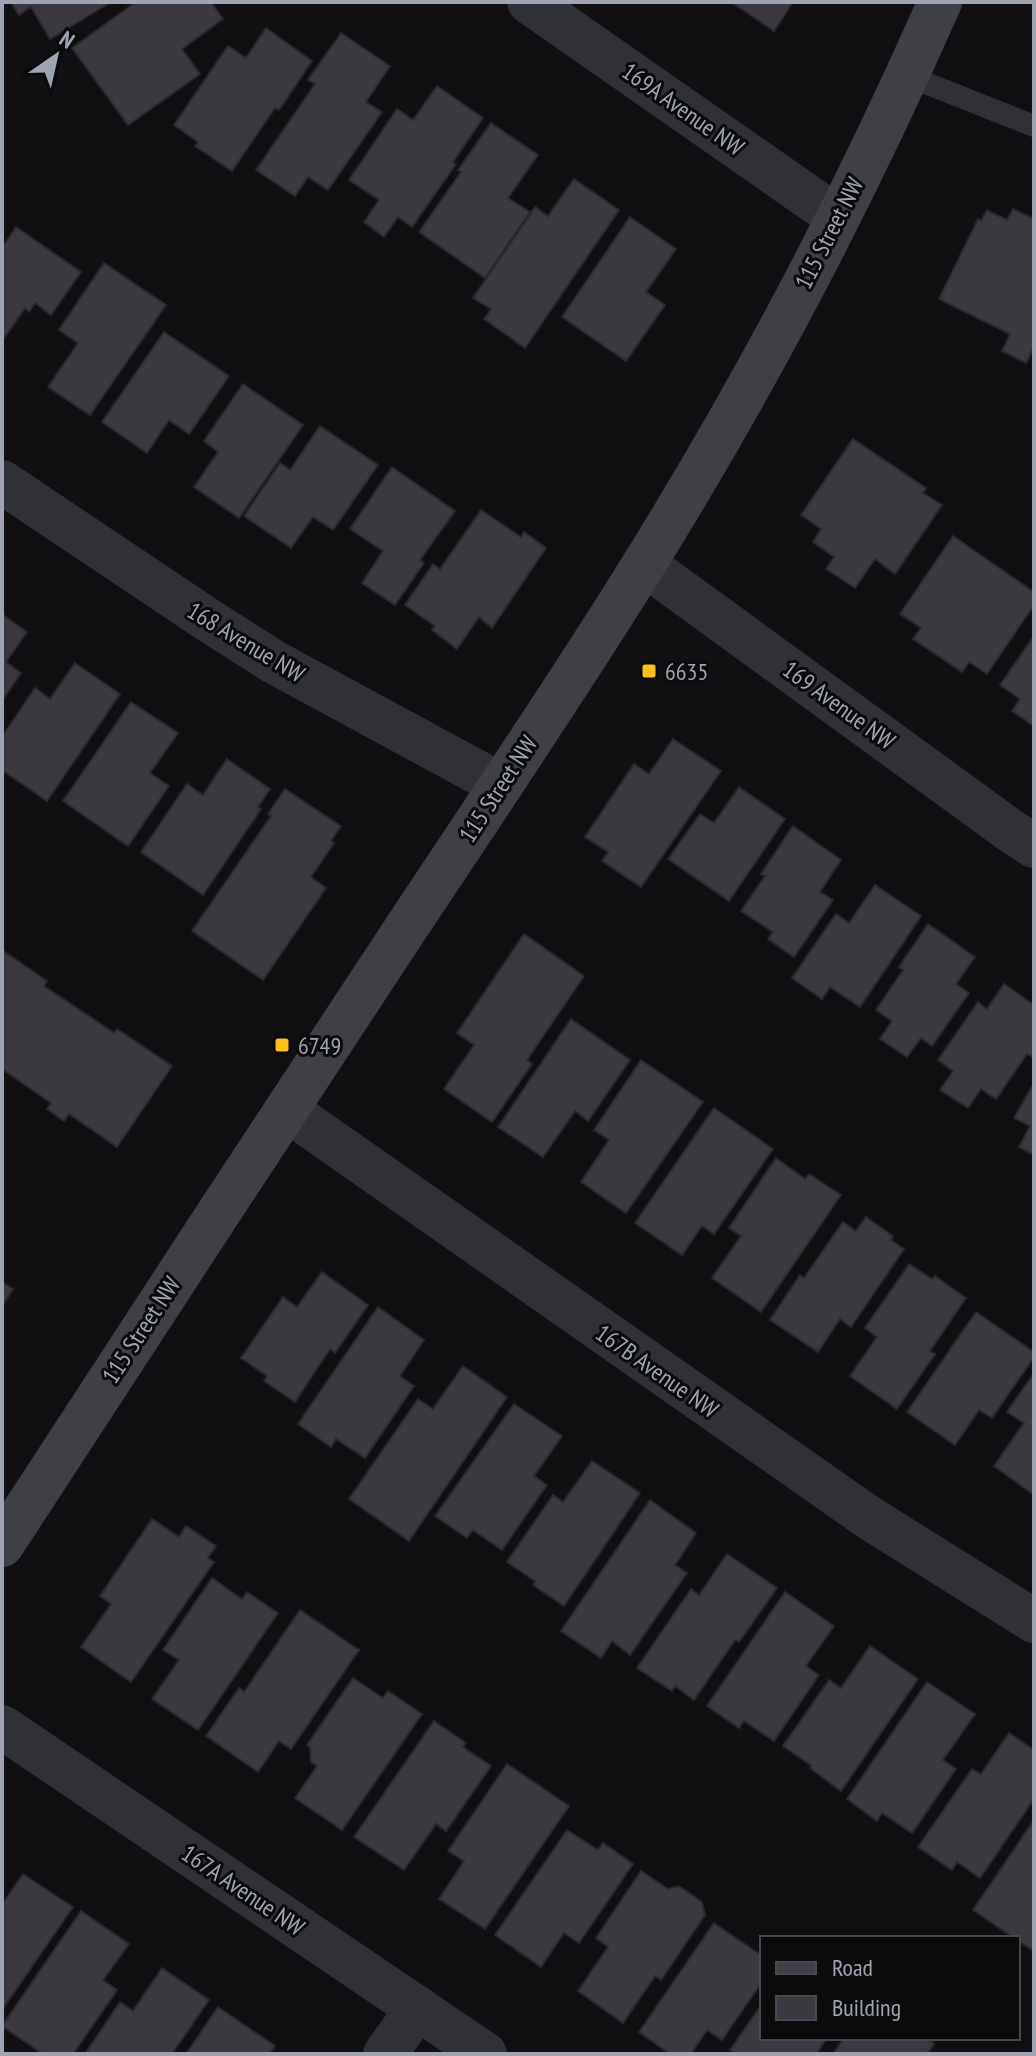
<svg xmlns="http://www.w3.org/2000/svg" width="1036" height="2056" font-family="'PT Sans Narrow',sans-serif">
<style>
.building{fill:#39393f;stroke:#2a292d;stroke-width:2}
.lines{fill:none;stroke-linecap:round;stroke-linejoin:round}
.lane{stroke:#303136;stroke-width:22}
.street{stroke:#303136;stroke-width:44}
.secondary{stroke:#3e4046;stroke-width:44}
.poi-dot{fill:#ffc01a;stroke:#0b0b0c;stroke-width:3}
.labels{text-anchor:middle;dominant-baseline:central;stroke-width:6;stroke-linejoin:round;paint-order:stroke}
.street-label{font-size:24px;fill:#9fa4b3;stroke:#0b0b0c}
.poi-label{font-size:24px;fill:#9fa4b3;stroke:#0b0b0c;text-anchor:start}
</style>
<rect width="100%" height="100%" fill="#100f11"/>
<g class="building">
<path d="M11,2H111L50,39L31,7L19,15Z"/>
<path d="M136,2H211L223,19L182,49L200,74L128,125L72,48Z"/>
<path d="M731,2H793L774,31Z"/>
<path d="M266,28L312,61L279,110L275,108L232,171L195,146L198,142L174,125L228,46L246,58Z"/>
<path d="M341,33L390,66L366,102L382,112L328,190L308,177L295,196L256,170L315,84L308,80Z"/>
<path d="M437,86L483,118L453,162L456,164L412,227L398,217L384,237L364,222L379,200L349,180L397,109L413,120Z"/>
<path d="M491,123L538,155L508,198L530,212L485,278L419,232L461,172L458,170Z"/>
<path d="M574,179L619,210L525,348L484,319L491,309L473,298L535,207L548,216Z"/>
<path d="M1013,209L1034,219V347L1026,363L1002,351L1010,334L939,299L978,219L981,221L987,210L1007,220Z"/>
<path d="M630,217L676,249L646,292L665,305L626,361L562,317Z"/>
<path d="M16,227L81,272L51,315L35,303L29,312L25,308L2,341V248Z"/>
<path d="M104,263L166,305L90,415L48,387L78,343L59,330Z"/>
<path d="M164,332L229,376L189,434L169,420L147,453L102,422Z"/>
<path d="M243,384L303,425L239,518L194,487L218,452L204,441Z"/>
<path d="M320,426L378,465L333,530L313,517L291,548L244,516L280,463L290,470Z"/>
<path d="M853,439L926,488L923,493L942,505L895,574L875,559L855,588L826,569L834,557L813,542L821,529L801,515Z"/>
<path d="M392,467L455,511L420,560L424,563L395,605L362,583L383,551L350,529Z"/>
<path d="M481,510L521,537L524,532L546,548L492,628L479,617L457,649L432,630L435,626L405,605L433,564L440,569Z"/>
<path d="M953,536L1034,592V605L987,674L969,662L962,672L913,639L921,628L900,614Z"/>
<path d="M2,614L27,632L6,662L21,673L2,701Z"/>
<path d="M1034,636V726L1012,711L1020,699L1000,685Z"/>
<path d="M75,663L120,694L47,801L2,770V737L35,688L50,699Z"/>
<path d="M131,702L178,733L150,773L169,786L128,846L63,801Z"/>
<path d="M673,739L721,771L641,887L602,861L608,852L585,837L634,764L649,774Z"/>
<path d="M227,759L270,789L258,807L261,809L203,895L141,852L187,784L203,795Z"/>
<path d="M739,787L785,819L729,901L668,859L700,814L714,823Z"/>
<path d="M285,789L341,826L331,841L334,843L311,877L326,888L263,980L192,931L271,816L268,814Z"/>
<path d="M793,826L841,860L820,892L833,900L794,957L768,939L773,932L741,911L765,876L761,874Z"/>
<path d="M875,885L921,916L860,1007L830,987L822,999L792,978L836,914L849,923Z"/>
<path d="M928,924L975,957L956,984L969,993L932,1046L921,1038L907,1057L880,1039L892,1021L876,1010L903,970L899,967Z"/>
<path d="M524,934L584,976L527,1060L532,1064L492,1122L444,1089L474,1045L457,1033Z"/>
<path d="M2,950L47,981L44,986L114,1033L117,1029L172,1066L117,1147L69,1114L64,1121L47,1109L51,1103L2,1069Z"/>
<path d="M1004,984L1034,1005V1053L1031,1056L1027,1054L996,1099L981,1089L968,1108L940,1090L953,1071L938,1060L978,1002L987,1009Z"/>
<path d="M571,1019L630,1060L588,1121L575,1111L543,1157L498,1127Z"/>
<path d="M641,1060L703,1102L626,1213L581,1182L609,1140L594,1130Z"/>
<path d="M1034,1083V1155L1019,1147L1030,1126L1014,1118Z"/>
<path d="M714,1108L773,1149L714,1234L702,1226L682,1255L635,1223Z"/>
<path d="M776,1158L805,1179L809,1174L841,1195L761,1312L712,1278L741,1236L729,1228Z"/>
<path d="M866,1217L893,1236L891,1240L904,1249L851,1327L840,1319L818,1352L770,1320L800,1275L804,1278L843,1222L856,1231Z"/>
<path d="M909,1264L932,1279L935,1276L966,1298L930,1351L935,1354L897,1409L850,1376L877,1337L865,1328Z"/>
<path d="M322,1272L368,1305L335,1353L330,1349L295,1402L264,1381L267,1376L241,1358L283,1297L297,1307Z"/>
<path d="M2,1282L13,1289L2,1306Z"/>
<path d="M378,1307L424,1340L400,1376L414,1386L365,1458L336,1439L331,1447L298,1424Z"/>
<path d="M976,1312L1034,1352V1357L992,1418L979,1410L955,1445L907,1412Z"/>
<path d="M463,1366L507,1397L409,1541L349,1499L418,1399L433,1409Z"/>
<path d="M1034,1373V1495L994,1466L1024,1423L1007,1412Z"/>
<path d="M514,1404L562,1436L534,1476L547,1485L502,1550L473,1530L467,1538L435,1516Z"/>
<path d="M592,1461L640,1493L564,1606L533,1585L535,1581L507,1562L553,1495L563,1502Z"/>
<path d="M650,1500L696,1533L675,1565L687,1573L630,1655L612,1641L601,1658L561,1631Z"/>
<path d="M152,1519L179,1537L186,1526L216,1546L208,1558L214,1562L131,1682L81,1647L111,1604L100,1596Z"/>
<path d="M727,1554L777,1588L739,1642L735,1640L694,1700L675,1686L672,1691L637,1668L691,1589L699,1595Z"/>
<path d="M212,1578L242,1599L247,1592L278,1613L198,1730L152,1699L179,1660L163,1650Z"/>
<path d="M785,1592L834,1626L806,1666L819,1675L774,1741L744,1721L739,1728L707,1706Z"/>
<path d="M300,1610L359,1650L291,1749L279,1741L258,1772L206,1736L239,1688L244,1692Z"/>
<path d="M870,1646L918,1679L841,1791L810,1768L812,1766L783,1746L829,1680L841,1688Z"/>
<path d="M353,1678L383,1698L388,1691L422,1714L342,1830L295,1798L317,1766L311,1762L310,1747L307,1745Z"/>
<path d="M927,1682L975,1714L943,1760L956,1769L912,1833L882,1813L877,1821L847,1799Z"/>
<path d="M434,1721L466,1743L463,1747L491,1766L446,1831L436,1824L404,1870L354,1837Z"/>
<path d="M1009,1733L1034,1750V1799L980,1878L957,1862L952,1870L918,1847L972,1769L981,1774Z"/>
<path d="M507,1764L569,1806L485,1929L439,1899L464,1861L448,1851Z"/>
<path d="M1034,1820V1948L1033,1950L1018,1941V1938H1014L973,1910Z"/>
<path d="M567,1830L598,1850L603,1843L633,1864L579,1943L564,1933L541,1967L495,1935Z"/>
<path d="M641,1871L668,1889L679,1886L702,1902L705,1915L661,1980L655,1976L623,2023L578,1991L608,1947L596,1938Z"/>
<path d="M23,1874L73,1907L2,2010V1905Z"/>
<path d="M81,1911L129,1944L103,1980L117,1990L73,2054H43L2,2026Z"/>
<path d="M714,1923L762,1956V1982L722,2040L707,2030L691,2054H670L639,2032Z"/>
<path d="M162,1968L209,2000L172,2054H85L120,2002L133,2011Z"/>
<path d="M762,2004V2038H827L816,2054H736L730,2050Z"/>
<path d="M218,2007L275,2046L269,2054H186Z"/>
<path d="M844,2038H926L934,2044L927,2054H833Z"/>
</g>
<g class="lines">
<path class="lane" d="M908,76L1034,126"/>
<g class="street">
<path d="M529,2L837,217"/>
<path d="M2,482L208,620L274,662L501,785"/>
<path d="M644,564L1011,831L1034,846"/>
<path d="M287,1110L868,1517L1034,1621"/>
<path d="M2,1727L485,2054"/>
<path d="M385,2054L418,2008"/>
</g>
<path class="secondary" d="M2,1545C136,1337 274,1129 410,922C489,803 569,685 644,564C754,387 856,193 940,2"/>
</g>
<g class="poi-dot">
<rect x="641" y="663" width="16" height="16" rx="4"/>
<rect x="274" y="1037" width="16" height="16" rx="4"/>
</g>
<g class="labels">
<g class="street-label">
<text transform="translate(683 109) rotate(35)">169A Avenue NW</text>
<text transform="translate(829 233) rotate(-63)">115 Street NW</text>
<text transform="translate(246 642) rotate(31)">168 Avenue NW</text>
<text transform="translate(839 705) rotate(36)">169 Avenue NW</text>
<text transform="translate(498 789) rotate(-57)">115 Street NW</text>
<text transform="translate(141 1330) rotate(-57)">115 Street NW</text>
<text transform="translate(657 1371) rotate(35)">167B Avenue NW</text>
<text transform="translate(243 1890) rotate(34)">167A Avenue NW</text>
</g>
<g class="poi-label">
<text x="665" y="671">6635</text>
<text x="298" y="1045">6749</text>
</g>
</g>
<rect width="1036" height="2056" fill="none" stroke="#9fa4b3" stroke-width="8"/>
<rect x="760" y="1936" width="260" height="104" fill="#0b0b0c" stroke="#46484f" stroke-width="2"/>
<rect x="776" y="1962" width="40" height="12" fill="#3e4046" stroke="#46484f" stroke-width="2"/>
<text x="832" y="1976" font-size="24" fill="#9fa4b3">Road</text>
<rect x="776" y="1996" width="40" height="24" fill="#39393f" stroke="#46484f" stroke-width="2"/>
<text x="832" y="2016" font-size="24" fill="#9fa4b3">Building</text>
<g transform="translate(56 56) rotate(34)" stroke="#0b0b0c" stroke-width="6" paint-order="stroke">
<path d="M0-6L14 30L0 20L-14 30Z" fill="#9fa4b3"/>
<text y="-12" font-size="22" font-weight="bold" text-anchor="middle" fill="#9fa4b3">N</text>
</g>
</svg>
